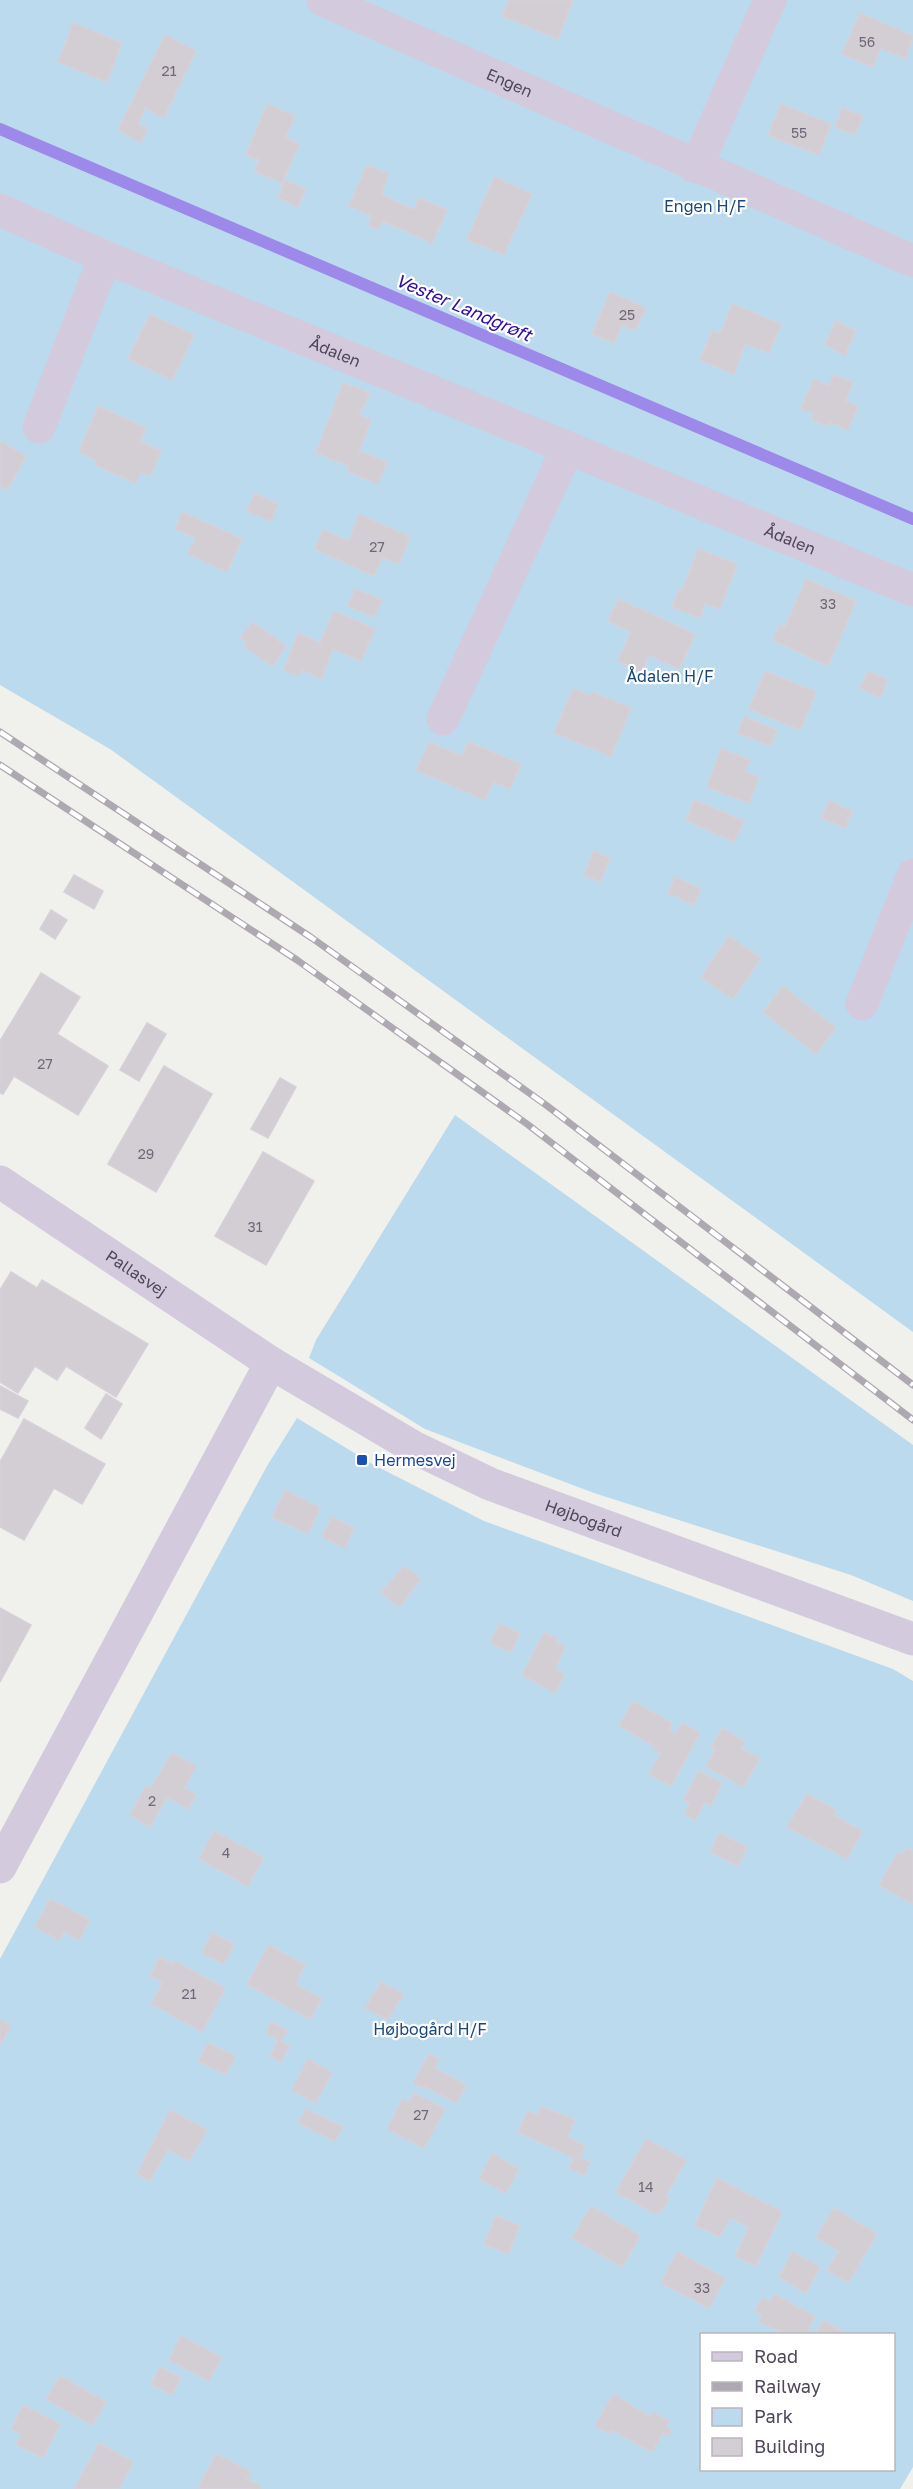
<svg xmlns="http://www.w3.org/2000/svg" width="913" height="2489" font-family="'Golos Text',sans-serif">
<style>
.green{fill:#bbdaed;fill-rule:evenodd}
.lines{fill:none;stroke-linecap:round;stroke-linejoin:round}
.stream{stroke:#9d89ea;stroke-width:12}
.building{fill:#d3cdd4;stroke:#d6d1d9;stroke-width:1.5}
.street{stroke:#d3cbdd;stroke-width:33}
.rail-casing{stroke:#aea9b1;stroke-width:7}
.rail{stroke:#fff;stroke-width:4.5;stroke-dasharray:14;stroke-linecap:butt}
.transit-dot{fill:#1a4fb4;stroke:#fff;stroke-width:2}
.labels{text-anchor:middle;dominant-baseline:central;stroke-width:4.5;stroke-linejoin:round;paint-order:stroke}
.number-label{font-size:14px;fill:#706878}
.street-label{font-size:16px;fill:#4f465a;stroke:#fff}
.park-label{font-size:16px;fill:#184879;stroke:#fff}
.transit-label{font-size:16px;fill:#164399;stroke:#fff;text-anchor:start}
.water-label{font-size:18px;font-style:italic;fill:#2e0fa4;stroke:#fff}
</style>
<rect width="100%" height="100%" fill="#f0f0ed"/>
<g class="green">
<path d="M0,0H913V1332L110,749L0,685Z"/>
<path d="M455,1115L913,1445V1601L851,1575L594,1493L425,1429L309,1358L316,1340Z"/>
<path d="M297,1418L374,1465L484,1521L893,1669L913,1681V2467L900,2489H0V1959L267,1466ZM702,2334H894V2470H702Z"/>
</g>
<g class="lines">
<path class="stream" d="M0,129L913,519"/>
</g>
<g class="building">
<path d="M509,0H573L558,39L502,16Z"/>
<path d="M860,13L913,36L906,59L881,48L873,67L842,54Z"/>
<path d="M73,23L122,43L107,82L58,62Z"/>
<path d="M165,35L196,51L164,117L145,108L138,124L147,128L141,142L118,130Z"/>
<path d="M267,104L295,116L285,138L299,144L282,183L254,171L259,160L246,155Z"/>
<path d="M781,104L831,124L819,155L768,135Z"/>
<path d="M842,108L863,116L855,135L835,127Z"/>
<path d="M367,165L388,174L382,195L414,210L419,198L447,210L432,243L383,221L379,228H374L368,225L372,216L349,206Z"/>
<path d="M494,177L532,194L504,254L467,240Z"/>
<path d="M285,180L306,189L298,207L278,198Z"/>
<path d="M610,292L646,308L635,331L622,325L614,343L592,334Z"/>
<path d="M732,304L781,324L769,353L745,344L734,374L700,360L712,331L720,334Z"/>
<path d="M150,314L194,335L172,380L128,359Z"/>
<path d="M836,321L856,331L845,355L825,345Z"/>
<path d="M834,375L853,383L845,401L858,406L848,430L829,422L828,426L812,420L814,414L801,408L814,380L828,386Z"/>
<path d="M343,383L370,393L359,415L371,420L359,451L387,462L378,484L347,471L349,466L316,453Z"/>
<path d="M98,406L146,428L140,442L161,451L150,476L141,472L136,483L95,465L96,460L79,452Z"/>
<path d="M0,441L26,456L7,490L0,486Z"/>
<path d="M255,493L278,504L271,521L247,511Z"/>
<path d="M182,512L242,539L227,572L188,554L196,538L175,529Z"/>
<path d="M359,514L410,537L399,564L382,557L374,576L315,549L323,530L349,541Z"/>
<path d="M698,549L737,564L720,609L705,603L700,618L672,607L679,589L682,591Z"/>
<path d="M806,579L856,601L828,666L773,640L780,625L785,627Z"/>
<path d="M355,589L382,600L374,617L348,606Z"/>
<path d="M618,599L695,634L679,669L649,655L641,672L618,661L631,632L608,621Z"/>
<path d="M334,611L375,629L361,661L333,649L321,679L302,670L299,676L284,670L298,633L320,643Z"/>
<path d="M252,622L286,646L272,666L244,646L247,642L240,638Z"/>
<path d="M765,671L816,692L800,730L749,709Z"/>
<path d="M868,671L888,680L880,698L860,688Z"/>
<path d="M573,689L591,696L592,692L631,708L611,756L554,733Z"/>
<path d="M744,717L777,730L771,746L738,733Z"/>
<path d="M429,742L462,756L468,742L521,764L510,789L493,782L485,800L416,770Z"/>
<path d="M721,749L750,760L745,772L759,777L749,803L707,787Z"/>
<path d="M694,800L744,821L734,842L686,820Z"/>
<path d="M829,801L852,811L845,828L821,818Z"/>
<path d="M594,851L610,858L600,882L584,875Z"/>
<path d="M74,875L103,891L94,909L64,892Z"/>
<path d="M675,877L701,889L694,905L668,893Z"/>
<path d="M51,910L67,920L55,939L40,929Z"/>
<path d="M729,936L761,958L733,999L701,977Z"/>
<path d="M41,973L80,997L57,1034L108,1066L78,1115L14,1076L3,1094L0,1093V1041Z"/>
<path d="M783,986L836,1028L816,1054L763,1012Z"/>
<path d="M147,1023L166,1034L139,1081L120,1070Z"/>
<path d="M164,1066L212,1094L156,1192L108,1164Z"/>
<path d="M280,1078L296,1087L268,1138L251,1129Z"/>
<path d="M263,1152L314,1181L266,1265L215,1236Z"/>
<path d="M11,1272L37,1288L42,1280L148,1344L116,1397L66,1366L57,1380L35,1366L18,1393L0,1382V1290Z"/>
<path d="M0,1386L28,1401L18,1418L0,1409Z"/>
<path d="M106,1394L122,1404L101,1439L85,1428Z"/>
<path d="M24,1419L105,1464L82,1504L54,1488L24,1540L0,1527V1462Z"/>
<path d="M285,1490L320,1508L308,1534L272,1517Z"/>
<path d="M332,1517L354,1528L345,1548L322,1537Z"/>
<path d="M404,1566L421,1579L399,1607L381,1593Z"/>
<path d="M0,1608L31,1625L0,1682Z"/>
<path d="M499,1624L520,1633L511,1652L490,1643Z"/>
<path d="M544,1632L558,1639L556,1643L565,1647L555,1669L564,1674L555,1693L522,1675Z"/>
<path d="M633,1701L672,1723L669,1730L676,1734L682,1723L700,1733L671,1786L649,1774L661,1753L654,1750L656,1747L619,1726Z"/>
<path d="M722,1728L745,1742L741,1748L760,1759L743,1787L706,1766L715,1750L711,1748Z"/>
<path d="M172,1753L196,1766L184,1788L196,1795L188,1809L167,1797L150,1827L130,1815L146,1786L151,1788Z"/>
<path d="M699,1771L722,1783L711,1805L705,1802L695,1820L685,1814L690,1803L684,1800Z"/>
<path d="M807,1794L836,1810L833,1815L862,1831L847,1859L787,1827Z"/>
<path d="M214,1831L264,1858L248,1886L199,1859Z"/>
<path d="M720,1833L747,1847L738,1866L710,1852Z"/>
<path d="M906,1848L913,1852V1904L879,1885L898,1852L902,1855Z"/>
<path d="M50,1899L90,1920L79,1940L64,1932L59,1940L35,1927Z"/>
<path d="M212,1933L234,1944L224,1964L202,1953Z"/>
<path d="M269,1945L305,1965L295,1984L322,1999L310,2019L247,1984Z"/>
<path d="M160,1957L172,1964L174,1961L225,1988L202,2032L151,2004L163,1982L150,1976Z"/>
<path d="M381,1982L403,1994L388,2020L365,2008Z"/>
<path d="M0,2020L11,2026L0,2045Z"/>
<path d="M271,2022L287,2030L281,2041L290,2046L281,2062L270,2056L278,2040L266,2033Z"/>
<path d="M208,2043L235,2056L226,2075L198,2061Z"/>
<path d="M429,2054L439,2059L434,2068L466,2085L456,2103L424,2086L423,2088L413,2083Z"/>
<path d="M308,2059L332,2073L315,2103L292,2090Z"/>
<path d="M414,2093L445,2109L424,2148L387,2129L403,2099L410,2102Z"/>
<path d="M542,2107L575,2120L567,2137L585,2146L580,2157L590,2162L584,2175L569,2168L574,2158L518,2132L528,2111L538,2115Z"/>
<path d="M306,2109L343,2127L335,2141L298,2123Z"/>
<path d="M170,2110L207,2130L189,2161L168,2149L150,2181L137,2174Z"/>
<path d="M646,2139L686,2160L665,2197L669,2199L660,2213L658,2211L656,2214L616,2192Z"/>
<path d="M492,2154L519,2169L506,2193L479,2179Z"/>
<path d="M717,2178L782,2212L756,2266L735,2256L749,2227L730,2218L720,2237L695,2225Z"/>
<path d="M591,2206L640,2236L622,2267L572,2238Z"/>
<path d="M834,2208L877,2234L848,2283L827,2270L839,2251L816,2237Z"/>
<path d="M496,2216L520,2226L508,2254L484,2244Z"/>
<path d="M677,2252L725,2278L709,2308L661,2283Z"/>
<path d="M792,2252L820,2267L806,2293L779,2277Z"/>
<path d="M774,2294L815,2317L806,2334H784L759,2321L762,2315L755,2311L762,2298L770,2302Z"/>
<path d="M824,2320L845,2333L844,2334H815Z"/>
<path d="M181,2336L221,2357L209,2381L169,2360Z"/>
<path d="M160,2367L181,2378L172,2395L151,2384Z"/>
<path d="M60,2376L106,2402L92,2425L46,2399Z"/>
<path d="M613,2394L650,2417L653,2412L669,2421L666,2427L671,2431L668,2436L663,2433L652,2452L612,2430L610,2434L595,2426Z"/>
<path d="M23,2405L60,2424L43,2458L16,2444L21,2434L11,2429Z"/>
<path d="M99,2443L133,2462L119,2489H74Z"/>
<path d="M216,2454L251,2472L247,2479L261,2486L259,2489L198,2488Z"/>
</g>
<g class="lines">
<g class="street">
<path id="s1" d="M323,0L913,261"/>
<path d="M696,167L770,0"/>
<path id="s2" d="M0,210L105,257L913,590"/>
<path d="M39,427L105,257"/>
<path d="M443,719L567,449"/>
<path d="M862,1004L913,875"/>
<path id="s3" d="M0,1182L271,1363L415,1448L490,1484L913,1639"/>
<path d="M0,1867L271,1363"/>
</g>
<g class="rail-casing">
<g id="rail">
<path d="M0,732L312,938L546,1105L913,1385"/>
<path d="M0,765L297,960L527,1124L913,1420"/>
</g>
</g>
<use href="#rail" class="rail"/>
</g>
<rect class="transit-dot" x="356" y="1454" width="12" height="12" rx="3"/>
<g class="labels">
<g class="number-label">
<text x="867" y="41">56</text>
<text x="169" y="70">21</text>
<text x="799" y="132">55</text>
<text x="627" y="314">25</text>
<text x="377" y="546">27</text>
<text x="828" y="603">33</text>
<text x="45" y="1063">27</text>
<text x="146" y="1153">29</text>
<text x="255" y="1226">31</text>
<text x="152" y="1800">2</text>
<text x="226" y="1852">4</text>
<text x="189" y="1993">21</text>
<text x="421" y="2114">27</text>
<text x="646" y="2186">14</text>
<text x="702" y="2287">33</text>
</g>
<g class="street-label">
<text stroke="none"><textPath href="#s1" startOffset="204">Engen</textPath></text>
<text stroke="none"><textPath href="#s2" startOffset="364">Ådalen</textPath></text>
<text stroke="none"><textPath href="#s2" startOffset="856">Ådalen</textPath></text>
<text stroke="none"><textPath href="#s3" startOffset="164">Pallasvej</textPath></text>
<text stroke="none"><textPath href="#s3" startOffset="676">Højbogård</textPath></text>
</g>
<g class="park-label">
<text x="705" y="206">Engen H/F</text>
<text x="670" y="676">Ådalen H/F</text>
<text x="430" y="2029">Højbogård H/F</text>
</g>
<g class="transit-label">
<text x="374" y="1460">Hermesvej</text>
</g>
<g class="water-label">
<text transform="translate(464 307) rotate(23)">Vester Landgrøft</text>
</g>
</g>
<rect x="700" y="2333" width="195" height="138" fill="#ffffff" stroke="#b9b5bd" stroke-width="1.5"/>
<rect x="712" y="2352" width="30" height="9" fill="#d3cbdd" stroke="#b9b5bd" stroke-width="1.5"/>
<text x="754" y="2363" font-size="18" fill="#4f465a">Road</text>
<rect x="712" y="2382" width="30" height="9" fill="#aea9b1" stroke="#b9b5bd" stroke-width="1.5"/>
<text x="754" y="2393" font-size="18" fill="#4f465a">Railway</text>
<rect x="712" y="2408" width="30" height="18" fill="#bbdaed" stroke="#b9b5bd" stroke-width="1.5"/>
<text x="754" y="2423" font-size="18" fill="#4f465a">Park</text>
<rect x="712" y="2438" width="30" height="18" fill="#d3cdd4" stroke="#b9b5bd" stroke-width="1.5"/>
<text x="754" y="2453" font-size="18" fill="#4f465a">Building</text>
</svg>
